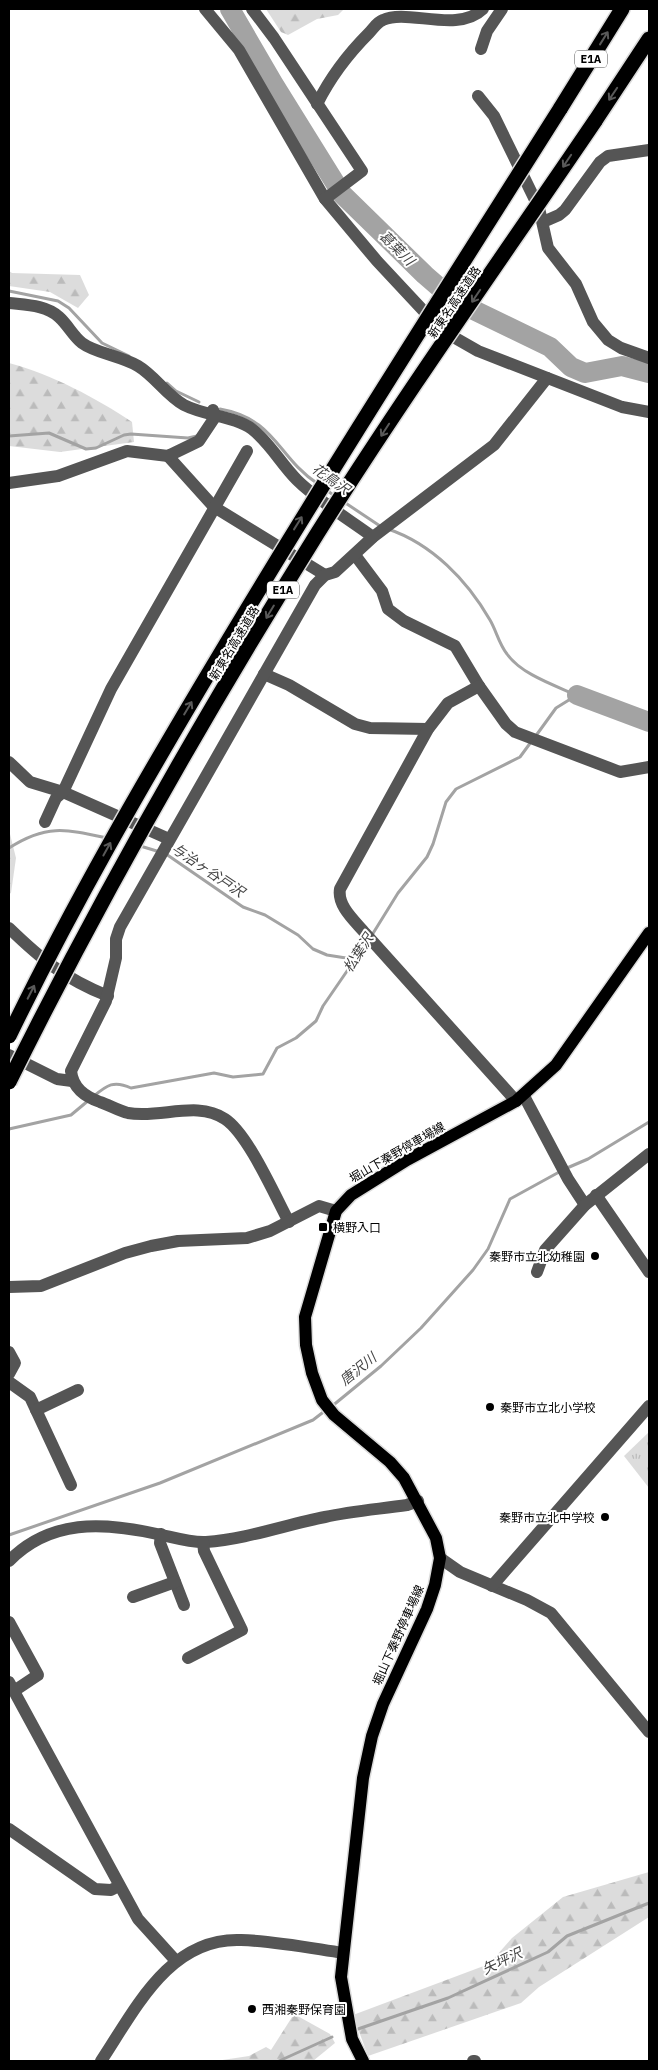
<svg xmlns="http://www.w3.org/2000/svg" width="658" height="2070" font-family="'IBM Plex Sans','Noto Sans JP',sans-serif">
<style>
.forest{fill:url(#forest-firs)}
.park{fill:url(#park-tufts)}
.lines{fill:none;stroke-linecap:round;stroke-linejoin:round}
.stream{stroke:#a3a3a3;stroke-width:3}
.river{stroke:#a3a3a3;stroke-width:20}
.major-casing{stroke:#dbdbdb;stroke-width:15}
.highway-casing{stroke:#dbdbdb;stroke-width:18}
.minor{stroke:#555;stroke-width:12}
.major{stroke:#000;stroke-width:12}
.highway{stroke:#000;stroke-width:15}
.highway-bridge-casing{stroke:#dbdbdb;stroke-width:18;stroke-linecap:butt}
.highway-bridge{stroke:#000;stroke-width:15}
.oneway{stroke:#595959}
.poi-dot{fill:#000;stroke:#fff;stroke-width:2}
.labels{text-anchor:middle;dominant-baseline:central;stroke-width:4;stroke-linejoin:round;paint-order:stroke}
.shield{fill:#fff;stroke:#4c4c4c;stroke-width:1}
.shield-label{font-size:11px;font-weight:bold;fill:#000}
.street-label{font-size:12px;fill:#000;stroke:#fff}
.poi-label{font-size:12px;fill:#000;stroke:#fff;text-anchor:start}
.water-label{font-size:14px;font-style:italic;fill:#444;stroke:#fff}
</style>
<defs>
<pattern id="forest-firs" width="22" height="20" patternUnits="userSpaceOnUse" patternTransform="scale(1.25)"><rect width="22" height="20" fill="#dcdcdc"/><path d="M5 1l3.5 6h-7zM16 11l3.5 6h-7z" fill="#bbb"/></pattern>
<pattern id="park-tufts" width="24" height="20" patternUnits="userSpaceOnUse" patternTransform="scale(1.25)"><rect width="24" height="20" fill="#dcdcdc"/><path d="M3 7l-1-3M5 7V3M7 7l1-3M15 17l-1-3M17 17v-4M19 17l1-3" fill="none" stroke="#bbb"/></pattern>
</defs>
<rect width="100%" height="100%" fill="#fff"/>
<g class="forest">
<path d="M266,9H344L338,15L317,19L288,35L281,32Z"/>
<path d="M9,271L12,273L80,275L89,295L78,308L50,292L9,286Z"/>
<path d="M9,363C51,374 96,398 132,422L134,442L60,452L9,446Z"/>
<path d="M9,830L16,858L11,893L9,894Z"/>
<path d="M649,1872V1917L539,1987L521,2003L368,2056L353,2015L489,1964L512,1938L563,1897Z"/>
<path d="M294,2014L330,2034L335,2043L313,2061H216L249,2056L266,2047L271,2050Z"/>
</g>
<path class="park" d="M649,1432V1488L624,1456Z"/>
<g class="lines">
<g class="stream">
<path d="M9,291L58,301L69,308L102,343L129,356"/>
<path d="M167,383L176,391L199,402"/>
<path d="M217,412L220,409C276,419 277,457 318,484"/>
<path d="M9,436L49,433L86,449L96,448L124,435L131,434L188,438L197,436"/>
<path d="M325,489L336,497"/>
<path d="M344,502L380,526"/>
<path d="M388,529C432,544 467,580 490,620C496,630 499,644 507,654C521,674 554,685 576,695"/>
<path d="M535,737L556,708L577,695"/>
<path d="M137,845L160,852"/>
<path d="M9,848C46,824 66,829 107,838"/>
<path d="M166,854L243,907L265,915L298,935L313,949L327,955L346,958L356,955"/>
<path d="M372,935L398,893L427,857L433,844L446,802L456,789L520,757L531,742"/>
<path d="M94,1096C107,1085 114,1080 131,1088L214,1073L233,1077L263,1074L277,1048L296,1038L316,1021L323,1006L367,942"/>
<path d="M9,1129L71,1115L89,1100"/>
<path d="M567,1168L588,1159L649,1122"/>
<path d="M331,1407L381,1366L421,1328L473,1270L488,1249L510,1199L561,1171"/>
<path d="M9,1535L160,1483L313,1420L326,1410"/>
<path d="M358,2029L448,1998L548,1952L567,1936L649,1903"/>
<path d="M279,2061L332,2037"/>
</g>
<g class="river">
<path d="M230,9L273,83L342,194L425,275L455,301L550,347L571,367L585,373L622,366L649,373"/>
<path d="M577,695L649,722"/>
</g>
<g class="major-casing">
<path id="major" d="M363,2061L352,2039L341,1977L363,1778L372,1736L383,1704L427,1609L435,1585L440,1558L436,1538L404,1478L390,1462L334,1415L322,1400L312,1373L306,1345L305,1317L336,1211L351,1195L407,1160L516,1101L556,1065L649,933"/>
</g>
<g class="highway-casing">
<g id="highway">
<path d="M560,109L622,9"/>
<path d="M595,121L649,39"/>
</g>
</g>
<g class="minor">
<path d="M205,9L239,50L325,199L377,261L433,321L450,335L478,351L622,407L649,412"/>
<path d="M252,9L274,38L362,171L325,199"/>
<path d="M481,49L487,31L502,9"/>
<path d="M478,96L494,116L539,208L548,248L576,284L593,322L608,340L621,348L649,358"/>
<path d="M317,104C331,76 347,55 369,33C373,29 377,22 383,20C407,8 457,34 483,9"/>
<path d="M543,222L559,215L565,210L600,162L608,156L649,150"/>
<path d="M9,303C26,305 46,305 59,317C68,325 73,336 82,343C95,353 121,356 138,366C155,376 166,395 184,405C205,416 235,416 252,429C270,443 281,464 297,480C317,500 350,520 373,537"/>
<path d="M168,456L214,507L325,575"/>
<path d="M9,483L58,476L127,451L168,456L199,441L215,417L213,410"/>
<path d="M355,555L382,591L388,609L404,621L455,646L479,686L506,724L515,732L620,772L649,767"/>
<path d="M264,674L289,685L355,724L370,728L428,729"/>
<path d="M479,686L448,703L428,729L340,889C337,906 355,921 365,933L516,1101"/>
<path d="M9,762L30,782L63,792L169,839"/>
<path d="M45,822L56,798L63,792L111,689L247,451"/>
<path d="M9,928C41,959 65,979 108,996"/>
<path d="M9,1055L57,1079L72,1081"/>
<path d="M524,1096L568,1179L585,1205"/>
<path d="M596,1195L649,1272"/>
<path d="M289,1222C275,1196 248,1134 225,1119C197,1100 160,1119 128,1113C119,1111 109,1105 100,1102C84,1096 73,1088 71,1071L106,1001L116,958V939L120,927L315,585L325,575L335,572L373,537L494,445L547,378"/>
<path d="M537,1272L545,1250L585,1205L649,1154"/>
<path d="M9,1287L41,1286L125,1253L151,1246L178,1241L247,1238L270,1231L319,1206L336,1211"/>
<path d="M9,1352L15,1363L9,1374"/>
<path d="M9,1382L30,1397L71,1485"/>
<path d="M36,1410L78,1390"/>
<path d="M161,1534L160,1543L184,1605"/>
<path d="M440,1558L460,1572L527,1600L551,1613L649,1732"/>
<path d="M9,1561C50,1519 103,1522 157,1534C172,1537 191,1543 206,1542C246,1539 285,1525 325,1517C352,1511 380,1509 407,1505L418,1501"/>
<path d="M492,1586L649,1406"/>
<path d="M133,1597L175,1582"/>
<path d="M9,1622L38,1675L14,1691"/>
<path d="M188,1658L242,1630L204,1551L203,1542"/>
<path d="M9,1682L138,1919L176,1961"/>
<path d="M9,1829L95,1889L111,1890L119,1886"/>
<path d="M101,2061C135,2010 169,1937 241,1940C275,1941 310,1948 343,1953"/>
<path d="M473,2061H475"/>
</g>
<use href="#major" class="major"/>
<use href="#highway" class="highway"/>
<g class="highway-bridge-casing">
<g id="highway-bridge">
<path d="M9,1036C72,906 144,781 219,656C329,472 445,291 560,109"/>
<path d="M9,1082C102,894 206,712 317,534C405,394 502,258 595,121"/>
</g>
</g>
<use href="#highway-bridge" class="highway-bridge"/>
</g>
<defs><path id="oneway-shaft" d="M-6 0H5M1.5-3L5.5 0L1.5 3" fill="none" stroke-width="1.6" stroke-linecap="round" stroke-linejoin="round" transform="scale(1.25)"/></defs>
<g class="oneway">
<use href="#oneway-shaft" transform="translate(604 38) rotate(-58)"/>
<use href="#oneway-shaft" transform="translate(613 94) rotate(124)"/>
<use href="#oneway-shaft" transform="translate(567 161) rotate(124)"/>
<use href="#oneway-shaft" transform="translate(476 296) rotate(124)"/>
<use href="#oneway-shaft" transform="translate(385 430) rotate(123)"/>
<use href="#oneway-shaft" transform="translate(298 523) rotate(-58)"/>
<use href="#oneway-shaft" transform="translate(270 612) rotate(121)"/>
<use href="#oneway-shaft" transform="translate(188 708) rotate(-59)"/>
<use href="#oneway-shaft" transform="translate(107 849) rotate(-61)"/>
<use href="#oneway-shaft" transform="translate(31 992) rotate(-63)"/>
</g>
<g class="poi-dot">
<rect x="318" y="1222" width="10" height="10" rx="2.5"/>
<circle cx="595" cy="1256" r="5"/>
<circle cx="490" cy="1407" r="5"/>
<circle cx="605" cy="1517" r="5"/>
<circle cx="252" cy="2009" r="5"/>
</g>
<g class="labels">
<g class="shield">
<rect x="575" y="50.5" width="32" height="17" rx="4"/>
<rect x="267" y="581.5" width="32" height="17" rx="4"/>
</g>
<g class="shield-label">
<text x="591" y="59">E1A</text>
<text x="283" y="590">E1A</text>
</g>
<g class="street-label">
<text transform="translate(454 302) rotate(-56)">新東名高速道路</text>
<text transform="translate(234 643) rotate(-59)">新東名高速道路</text>
<text transform="translate(397 1152) rotate(-30)">堀山下秦野停車場線</text>
<text transform="translate(398 1635) rotate(-66)">堀山下秦野停車場線</text>
</g>
<g class="poi-label">
<text x="333" y="1227">横野入口</text>
<text x="585" y="1256" text-anchor="end">秦野市立北幼稚園</text>
<text x="500" y="1407">秦野市立北小学校</text>
<text x="595" y="1517" text-anchor="end">秦野市立北中学校</text>
<text x="262" y="2009">西湘秦野保育園</text>
</g>
<g class="water-label">
<text transform="translate(397 248) rotate(45)">葛葉川</text>
<text transform="translate(331 479) rotate(35)">花鳥沢</text>
<text transform="translate(208 870) rotate(34)">与治ヶ谷戸沢</text>
<text transform="translate(358 953) rotate(-57)">松葉沢</text>
<text transform="translate(358 1369) rotate(-39)">唐沢川</text>
<text transform="translate(502 1961) rotate(-25)">矢坪沢</text>
</g>
</g>
<rect width="658" height="2070" fill="none" stroke="#000000" stroke-width="20"/>
</svg>
